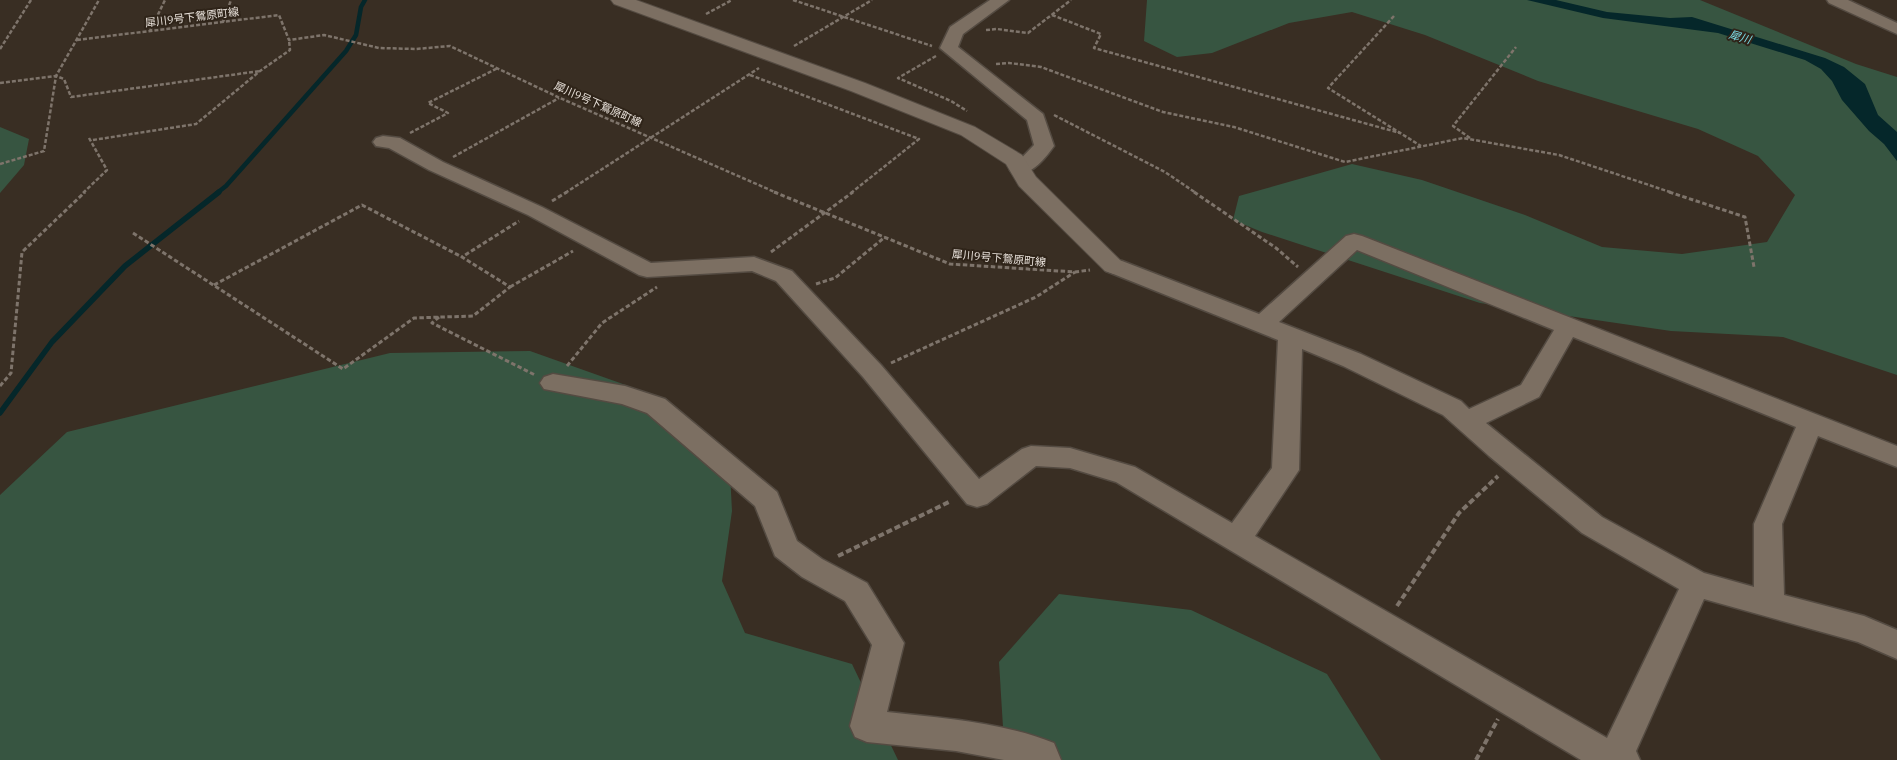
<svg xmlns="http://www.w3.org/2000/svg" width="1897" height="760" font-family="'IBM Plex Serif','Noto Sans JP',serif">
<style>
.green{fill:#375541}
.water{fill:#05272a}
.lines{fill:none;stroke-linecap:round;stroke-linejoin:round}
.stream-far1{stroke:#05272a;stroke-width:4.5}
.stream{stroke:#05272a;stroke-width:5.5}
.minor-casing{stroke:#544b42;stroke-width:3}
.tertiary-casing{stroke:#544b42;stroke-width:2}
.path-far2{stroke:#7e746b;stroke-width:2.5;stroke-dasharray:4 2;stroke-linecap:butt}
.path-far1{stroke:#7e746b;stroke-width:3;stroke-dasharray:4.5 2.5;stroke-linecap:butt}
.path{stroke:#7e746b;stroke-width:4;stroke-dasharray:6 3;stroke-linecap:butt}
.minor{fill:#7c6f62;fill-rule:evenodd}
.tertiary{fill:#7c6f62;fill-rule:evenodd}
.labels{text-anchor:middle;dominant-baseline:central;stroke-width:4;stroke-linejoin:round;paint-order:stroke}
.far-street-label{font-size:11px;fill:#e9e2db;stroke:#2f2419}
.far-water-label{font-size:11px;font-style:italic;fill:#7ddfe9;stroke:#2f2419}
</style>
<rect width="100%" height="100%" fill="#392e23"/>
<g class="green">
<path d="M1147,0H1700L1856,64L1897,77V375L1783,337L1671,331L1480,303L1262,232L1233,220L1239,196L1352,164L1422,180L1525,215L1602,247L1682,254L1767,242L1795,195L1758,156L1698,129L1538,81L1425,35L1352,12L1289,23L1212,53L1177,57L1144,41Z"/>
<path d="M0,127L29,139L24,165L0,193Z"/>
<path d="M530,351L637,389L729,453L732,511L722,581L745,633L852,664L898,760H0V495L67,432L390,353Z"/>
<path d="M1059,594L1191,610L1327,674L1381,760H1005L999,662Z"/>
</g>
<path class="water" d="M1527,0H1556L1607,12L1670,18L1692,17L1825,58L1844,67L1865,84L1878,115L1897,132V161L1884,144L1869,131L1842,100L1832,81L1821,69L1805,60L1718,33L1603,18Z"/>
<g class="lines">
<path class="stream-far1" d="M217,193L226,186L346,51L356,35L361,7L365,0"/>
<path class="stream" d="M0,413L52,342L125,266L219,192"/>
<g class="minor-casing">
<g id="minor">
<path d="M990,0H1009L963,34L958,47L1043,114L1054,146C1045,159 1029,178 1013,174L1010,170L1034,145L1027,120L940,48L950,27Z"/>
<path d="M1827,0H1848L1897,23V34L1829,3Z"/>
<path d="M383,136L400,138L443,162L542,207L651,263L754,257L792,271L881,365L979,479L1022,449L1031,446L1070,448L1135,467L1232,523L1272,468L1278,340L1106,271L1103,266L1106,261L1114,259L1122,261L1259,314L1346,236L1354,234L1362,236L1897,446V467L1818,436L1782,524L1784,595L1864,616L1897,630V659L1858,642L1704,599L1636,751L1640,760H1581L1116,482L1070,468L1036,466L987,504L977,507L967,504L863,377L776,281L752,271L647,277L639,275L528,215L429,170L389,148L376,146L373,142L376,138ZM1357,250L1554,330L1521,385L1469,409L1461,401L1361,354L1279,322ZM1573,337L1796,427L1754,524V587L1704,573L1602,517L1486,423L1539,397ZM1302,349L1343,366L1443,415L1489,456L1582,533L1679,589L1607,738L1255,536L1299,470Z"/>
<path d="M553,374L625,386L665,399L777,492L797,541L822,559L867,583L904,643L887,712C943,718 1001,722 1054,743L1061,760H1004L956,751L867,742L855,737L850,726L872,645L845,601L802,577L775,556L755,506L647,413L622,404L544,389L540,383L544,377Z"/>
</g>
</g>
<g class="tertiary-casing">
<path id="tertiary" d="M611,0H636L865,83L975,127L1022,155L1036,177L1126,266L1123,271L1114,274L1105,271L1019,186L1006,164L961,135L851,91L614,4Z"/>
</g>
<g class="path-far2">
<path d="M793,0L932,46"/>
<path d="M706,14L732,0"/>
<path d="M1052,15L1101,34L1094,48L1400,133"/>
<path d="M1394,16L1328,88L1421,146"/>
<path d="M223,22L231,0"/>
<path d="M986,30L997,29L1028,33L1071,0"/>
<path d="M150,31L165,0"/>
<path d="M77,40L279,15L289,40L324,35L379,48L416,49L450,46L560,98L777,193"/>
<path d="M794,46L872,0"/>
<path d="M0,49L31,0"/>
<path d="M936,56L898,78L951,101L967,111"/>
<path d="M996,64L1009,63L1041,67L1163,112L1234,127L1345,162L1463,138L1559,155L1673,193"/>
<path d="M750,75L919,139L851,193"/>
<path d="M0,83L56,76L64,79L71,97L260,71"/>
<path d="M1054,115L1165,172L1196,193"/>
<path d="M410,133L448,113L428,103L498,68"/>
<path d="M1470,138L1453,126L1516,47"/>
<path d="M93,140L196,124L260,71L290,50L289,40"/>
<path d="M453,157L559,98"/>
<path d="M0,164L44,151L56,76L99,0"/>
<path d="M83,193L107,170L89,138"/>
<path d="M565,193L759,68"/>
</g>
<g class="path-far1">
<path d="M774,192L950,264L1075,272L1090,270"/>
<path d="M1194,192L1276,248L1298,267"/>
<path d="M1669,192L1745,217L1754,267"/>
<path d="M552,201L567,192"/>
<path d="M133,233L343,369L414,318L473,316L510,287L462,257L519,221"/>
<path d="M771,252L853,192"/>
<path d="M816,284L835,278L885,237"/>
<path d="M214,285L362,205L462,257"/>
<path d="M510,287L573,251"/>
<path d="M439,317L432,323L535,375"/>
<path d="M891,363L1036,297L1075,272"/>
<path d="M567,366L602,323L657,287"/>
<path d="M0,386L11,373L22,252L85,192"/>
</g>
<g class="path">
<path d="M838,556L951,501"/>
<path d="M1397,606L1459,513L1498,476"/>
<path d="M1476,760L1498,719"/>
</g>
<use href="#minor" class="minor"/>
<use href="#tertiary" class="tertiary"/>
</g>
<g class="labels">
<g class="far-street-label">
<text transform="translate(192 17) rotate(-7)">犀川9号下鴛原町線</text>
<text transform="translate(598 104) rotate(24)">犀川9号下鴛原町線</text>
<text transform="translate(999 258) rotate(5)">犀川9号下鴛原町線</text>
</g>
<g class="far-water-label">
<text transform="translate(1740 37) rotate(16)">犀川</text>
</g>
</g>
</svg>
